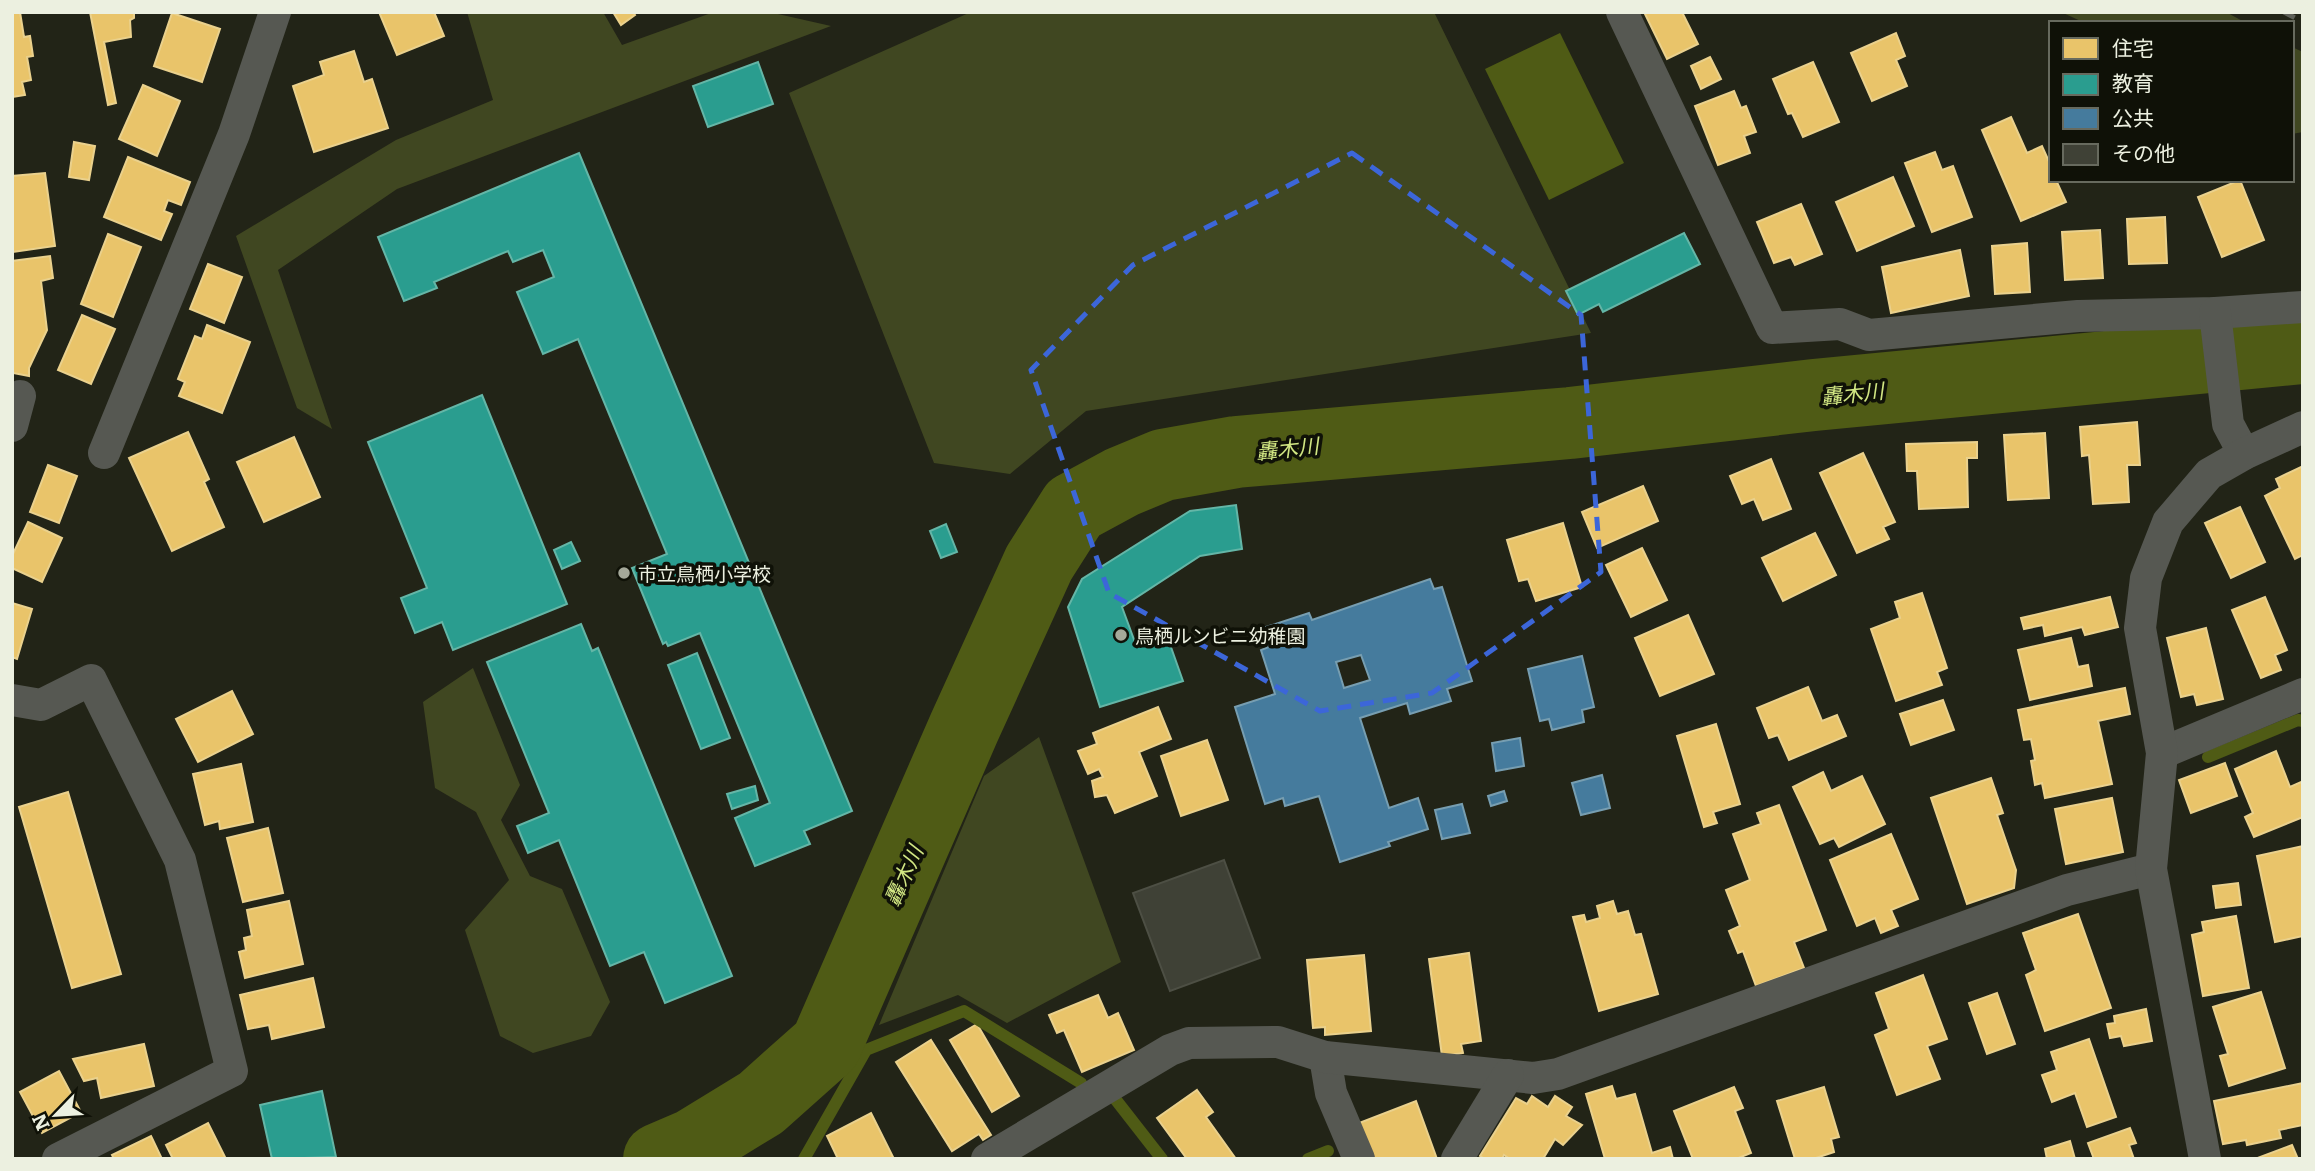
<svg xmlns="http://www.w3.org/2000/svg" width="2315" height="1171" font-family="Literata,'Noto Sans JP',serif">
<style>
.green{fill:#404721}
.water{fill:#4f5b15}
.homes{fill:#e9c46a;stroke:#ead18d;stroke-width:2}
.schools{fill:#2a9d8f;stroke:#64b6a7;stroke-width:2}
.public{fill:#457b9d;stroke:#779eb1;stroke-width:2;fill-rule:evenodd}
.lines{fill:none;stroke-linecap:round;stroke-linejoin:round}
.stream{stroke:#4f5b15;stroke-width:12}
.river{stroke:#4f5b15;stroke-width:72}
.building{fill:#3f4136;stroke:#4d4f44;stroke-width:2}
.minor{stroke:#565852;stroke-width:32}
.rail{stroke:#5e6058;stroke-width:5;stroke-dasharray:12 12;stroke-linecap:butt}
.marked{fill:none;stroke:#3c66d9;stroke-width:5;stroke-dasharray:14 9;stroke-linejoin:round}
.poi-dot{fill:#a5a99a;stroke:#0f1107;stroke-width:2.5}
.labels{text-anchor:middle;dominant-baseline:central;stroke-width:7;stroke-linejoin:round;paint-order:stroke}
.poi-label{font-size:19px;fill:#ecf0e0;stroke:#0f1107;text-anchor:start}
.water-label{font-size:21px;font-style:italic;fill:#d2e783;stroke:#0f1107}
</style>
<rect width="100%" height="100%" fill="#222417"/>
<g class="green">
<path d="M467,12H603L622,45L714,12H769L831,26L397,189L278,270L332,429L297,408L236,236L396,140L493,100Z"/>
<path d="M971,12H1434L1591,333L1086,411L1010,474L934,463L789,93Z"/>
<path d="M2061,12H2226L2246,23H2085Z"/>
<path d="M2292,47L2303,52V132L2292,134Z"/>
<path d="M473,668L520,785L501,820L530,876L562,889L610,1002L591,1036L533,1053L500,1036L465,930L509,880L476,812L435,788L423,702Z"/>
<path d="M1039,737L1121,962L1007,1023L958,995L879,1025L984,776Z"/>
</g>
<path class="water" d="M1560,33L1624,163L1549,200L1485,69Z"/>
<g class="homes">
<path d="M12,12H20L24,37L30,36L33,56L27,57L31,80L22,82L25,95L12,97Z"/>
<path d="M90,12H134V18L130,20L131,37L104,42L116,103L108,105Z"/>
<path d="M379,12H434L444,36L397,55Z"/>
<path d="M613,12H633L635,15L621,25Z"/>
<path d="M1644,12H1682L1698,44L1667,59Z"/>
<path d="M172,13L220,29L202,82L154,66Z"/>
<path d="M1896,33L1905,56L1896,60L1907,86L1872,101L1851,53Z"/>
<path d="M354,51L364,82L372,79L388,128L314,152L293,86L324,75L320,62Z"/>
<path d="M1710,57L1721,79L1701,89L1691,66Z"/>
<path d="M1813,62L1839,122L1803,137L1792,113L1788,114L1773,79Z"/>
<path d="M143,85L180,101L157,156L119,139Z"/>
<path d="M1734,91L1741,108L1746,106L1756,132L1744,136L1750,153L1718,165L1695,106Z"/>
<path d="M2011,117L2027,153L2042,146L2051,166V180H2056L2066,202L2021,221L1982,130Z"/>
<path d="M74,142L95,146L89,180L69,177Z"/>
<path d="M1935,152L1942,170L1953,166L1972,217L1932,232L1905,163Z"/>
<path d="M128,157L190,182L181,205L168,200L164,211L172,214L161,240L104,217Z"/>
<path d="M45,173L55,246L12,252V176Z"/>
<path d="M1893,177L1914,226L1857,251L1836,202Z"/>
<path d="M2240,180L2264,240L2222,257L2198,197Z"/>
<path d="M1801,204L1822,254L1795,265L1791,257L1774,263L1757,222Z"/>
<path d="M2165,217L2167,263L2129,264L2127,219Z"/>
<path d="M2100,230L2103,278L2065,280L2062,232Z"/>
<path d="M108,234L141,247L113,317L81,304Z"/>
<path d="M2027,243L2030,292L1995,294L1992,246Z"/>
<path d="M1960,250L1969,296L1891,313L1882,267Z"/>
<path d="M50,256L53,278L41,281L47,330L29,368V376L13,373L12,261Z"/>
<path d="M208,264L242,277L224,323L190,309Z"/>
<path d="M82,315L115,329L91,384L58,370Z"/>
<path d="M207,325L250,342L222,413L179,396L185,382L178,379L195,336L202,339Z"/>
<path d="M2137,422L2140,465H2127L2129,502L2093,504L2089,455L2082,456L2080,427Z"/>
<path d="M188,432L209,479L204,482L224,527L172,551L129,458Z"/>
<path d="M2045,433L2049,498L2008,500L2004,435Z"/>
<path d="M294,437L320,497L264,522L237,462Z"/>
<path d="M1977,442V458H1967L1968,507L1919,509L1917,471H1907L1906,444Z"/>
<path d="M1863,453L1895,522L1883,527L1889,539L1857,553L1820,473Z"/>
<path d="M1771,459L1791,509L1763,520L1754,499L1742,504L1730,476Z"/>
<path d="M48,465L77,476L59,523L30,512Z"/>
<path d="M2303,466V555L2295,559L2265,496L2280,488L2276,479Z"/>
<path d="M1643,486L1658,521L1597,548L1582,512Z"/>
<path d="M2240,507L2265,562L2231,578L2205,523Z"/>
<path d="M28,522L62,538L42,582L12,568V556Z"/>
<path d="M1563,523L1582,587L1536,601L1528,579L1519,581L1507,540Z"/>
<path d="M1815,533L1836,575L1783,601L1762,558Z"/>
<path d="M1642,548L1667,600L1631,617L1606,565Z"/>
<path d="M1922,593L1947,668L1937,672L1942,685L1896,701L1871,629L1900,618L1895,602Z"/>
<path d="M2110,597L2118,627L2085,635L2082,627L2045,636L2043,625L2024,629L2021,618Z"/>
<path d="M2265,597L2287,650L2275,655L2281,670L2261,678L2232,610Z"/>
<path d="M12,603L32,609L17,659L12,657Z"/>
<path d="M1688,615L1714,674L1660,696L1635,638Z"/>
<path d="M2206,628L2223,699L2197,705L2194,694L2181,697L2167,638Z"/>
<path d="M2071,638L2078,667L2088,665L2092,686L2030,700L2018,650Z"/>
<path d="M1808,687L1822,721L1837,715L1846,736L1789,760L1778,735L1769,738L1757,708Z"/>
<path d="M2125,688L2130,714L2098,721L2112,784L2045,798L2042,783L2035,785L2031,761L2035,760L2031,739L2024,740L2018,710Z"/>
<path d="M232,691L253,734L198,762L176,719Z"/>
<path d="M1943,700L1954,730L1911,745L1900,714Z"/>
<path d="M1158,707L1171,739L1139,752L1157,796L1115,813L1107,795L1095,797L1092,781L1103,777L1099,769L1088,774L1078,751L1097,744L1093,733Z"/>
<path d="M1716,724L1740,804L1713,812L1717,823L1704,827L1677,736Z"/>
<path d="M1207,740L1228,800L1181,816L1161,756Z"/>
<path d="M2276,751L2290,787L2301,782L2303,786V817L2254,837L2245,817L2253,813L2235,769Z"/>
<path d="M2225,763L2237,796L2191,813L2179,780Z"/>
<path d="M241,764L253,822L220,829L219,821L205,825L193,774Z"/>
<path d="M1823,772L1831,791L1862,776L1885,824L1839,847L1834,838L1820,844L1793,787Z"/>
<path d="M1991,778L2003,813L1997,815L2016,870L2014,888L1967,904L1931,798Z"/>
<path d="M68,792L121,974L72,988L19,807Z"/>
<path d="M2112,798L2123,852L2066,864L2055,809Z"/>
<path d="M1779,805L1826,930L1794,942L1804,968L1756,986L1743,951L1738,953L1729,931L1740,926L1726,890L1750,880L1733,834L1761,824L1757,813Z"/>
<path d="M268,828L283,893L243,902L227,838Z"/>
<path d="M1891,834L1918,899L1891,910L1898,926L1881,933L1875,918L1857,926L1830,860Z"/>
<path d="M2303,846V936L2275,942L2257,856Z"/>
<path d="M2238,883L2241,905L2216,908L2213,886Z"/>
<path d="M289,901L303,964L245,978L239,952L246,950L244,938L252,936L247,910Z"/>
<path d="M1613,901L1617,914L1628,911L1635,935L1641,934L1658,994L1599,1011L1573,917L1584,915L1586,922L1600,918L1597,906Z"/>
<path d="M2078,914L2111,1008L2045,1031L2026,975L2036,970L2023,933Z"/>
<path d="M2236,916L2249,988L2203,996L2192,935L2204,932L2202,922Z"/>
<path d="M1469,953L1481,1041L1461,1044L1463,1053L1442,1056L1429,959Z"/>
<path d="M1364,955L1371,1031L1325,1035V1027L1313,1028L1307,960Z"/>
<path d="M1923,975L1947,1039L1927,1046L1940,1079L1897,1095L1875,1035L1889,1029L1876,993Z"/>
<path d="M313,978L324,1027L272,1039L269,1025L248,1029L240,995Z"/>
<path d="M2261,992L2285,1068L2229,1086L2220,1056L2228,1054L2213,1007Z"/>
<path d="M1997,993L2015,1044L1987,1054L1969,1003Z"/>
<path d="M1098,995L1108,1018L1118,1013L1134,1050L1082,1072L1064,1030L1057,1033L1049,1015Z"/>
<path d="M2146,1009L2152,1041L2124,1046L2121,1036L2110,1038L2107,1024L2115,1023L2114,1016Z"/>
<path d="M977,1024L1019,1096L992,1112L950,1040Z"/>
<path d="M2089,1039L2116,1117L2087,1127L2075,1093L2052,1102L2042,1075L2057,1070L2051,1052Z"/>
<path d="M931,1040L991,1135L983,1140L979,1134L952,1151L896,1062Z"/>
<path d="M144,1044L154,1086L101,1098L97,1078L84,1081L73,1059Z"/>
<path d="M59,1071L81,1112L42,1133L20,1092Z"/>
<path d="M2303,1083V1125L2279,1130L2281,1138L2247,1145L2246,1140L2223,1144L2214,1101Z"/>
<path d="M1612,1086L1616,1099L1635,1094L1652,1153L1670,1147L1673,1159H1605L1586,1094Z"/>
<path d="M1734,1087L1743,1108L1735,1111L1751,1153L1736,1159H1693L1674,1111Z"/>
<path d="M1824,1087L1839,1137L1831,1139L1834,1152L1813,1159H1795L1777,1101Z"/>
<path d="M1197,1090L1213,1112L1206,1117L1236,1159H1187L1157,1118Z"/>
<path d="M1532,1096L1548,1107L1555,1096L1572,1107L1566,1116L1582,1125L1563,1145L1555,1139L1543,1159H1510L1504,1155L1502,1159H1485L1480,1156L1516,1098L1527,1104Z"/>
<path d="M1416,1101L1437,1159H1373L1359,1123Z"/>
<path d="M871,1113L894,1159H838L827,1136Z"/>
<path d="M208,1123L226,1159H173L166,1145Z"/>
<path d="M2130,1128L2136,1143L2129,1145L2134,1159H2094L2088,1143Z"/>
<path d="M151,1136L162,1159H114L112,1155Z"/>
<path d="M2070,1141L2075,1159H2047L2045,1149Z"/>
<path d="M2292,1145L2298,1159H2255Z"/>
</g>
<g class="schools">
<path d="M758,62L773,104L708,127L693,86Z"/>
<path d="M579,153L852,811L804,831L810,844L755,866L735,818L770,803L700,633L668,646L666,642L663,644L632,568L667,554L578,339L543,354L517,292L554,277L543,250L513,262L508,251L434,282L437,288L404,301L378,237Z"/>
<path d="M1684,233L1700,264L1603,312L1599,304L1578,315L1566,291Z"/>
<path d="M482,395L567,604L453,650L442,622L415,633L401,598L427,588L368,442Z"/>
<path d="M1236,505L1242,549L1200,556L1122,607L1136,645L1167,636L1183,681L1100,707L1068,607L1082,579L1190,511Z"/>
<path d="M946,524L957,552L941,558L930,531Z"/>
<path d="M571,542L580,561L562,569L554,550Z"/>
<path d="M581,624L592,651L598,648L732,976L665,1003L644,952L610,966L559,840L528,853L517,826L549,813L487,662Z"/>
<path d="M697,653L730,738L701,749L668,665Z"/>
<path d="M755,786L758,800L732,809L727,794Z"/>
<path d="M322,1091L336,1157L272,1159L260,1105Z"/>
</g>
<g class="public">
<path d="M1430,579L1434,589L1442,587L1472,681L1447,689L1451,701L1410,714L1407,703L1360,718L1389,808L1418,798L1428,829L1388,842L1390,846L1340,862L1319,796L1285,806L1283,798L1265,804L1235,707L1275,694L1261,650L1269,647L1263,628L1309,613L1312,620ZM1361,655L1370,680L1344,688L1336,662Z"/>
<path d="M1582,656L1594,707L1582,710L1584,722L1552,730L1549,719L1540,721L1528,669Z"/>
<path d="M1520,738L1524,766L1496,771L1492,743Z"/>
<path d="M1602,775L1610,808L1581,815L1572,783Z"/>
<path d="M1504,791L1507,801L1491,806L1488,796Z"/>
<path d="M1462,804L1470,833L1442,839L1435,810Z"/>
</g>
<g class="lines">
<g class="stream">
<path d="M2208,757L2298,720L2303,721"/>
<path d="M1116,1100L1162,1159"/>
<path d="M804,1159L866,1050L964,1011L1081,1083"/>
<path d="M1308,1159L1328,1151"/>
</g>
<path class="river" d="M659,1159L694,1144L761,1103L826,1045L964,728L1039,563L1074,508L1122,482L1163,465L1236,452L1570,423L1814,395L2303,348"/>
</g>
<path class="building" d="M1224,860L1260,958L1170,991L1133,893Z"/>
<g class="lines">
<g class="minor">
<path d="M1622,12L1772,328L1840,324L1869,335L2078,316L2215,313L2303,307"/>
<path d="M2215,313L2228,424L2244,454"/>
<path d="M12,426L20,396"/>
<path d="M104,453L234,134L275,12"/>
<path d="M12,700L41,705L91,680L180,860L232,1071L58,1159"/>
<path d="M2162,753L2303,694"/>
<path d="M1325,1057L1331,1093L1359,1159"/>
<path d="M987,1159L1170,1050L1189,1043L1278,1042L1325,1057L1533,1078L1558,1074L2067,890L2151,869"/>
<path d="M1457,1159L1508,1075"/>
<path d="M2205,1159L2151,869L2162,753L2140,628L2146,578L2168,522L2209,474L2244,454L2303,427"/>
</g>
<path class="rail" d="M2284,12L2303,22"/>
</g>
<path class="marked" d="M1352,153L1581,315L1601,572L1432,693L1320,711L1109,593L1031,370L1133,265Z"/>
<g class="poi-dot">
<circle cx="624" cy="573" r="7"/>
<circle cx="1121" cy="635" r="7"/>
</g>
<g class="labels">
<g class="poi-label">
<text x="638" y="573">市立鳥栖小学校</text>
<text x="1135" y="635">鳥栖ルンビニ幼稚園</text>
</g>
<g class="water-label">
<text transform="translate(1852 392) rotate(-6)">轟木川</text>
<text transform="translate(1287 447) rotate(-6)">轟木川</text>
<text transform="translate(902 875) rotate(-66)">轟木川</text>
</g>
</g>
<rect width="2315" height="1171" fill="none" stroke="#ecf0e0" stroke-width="28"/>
<rect x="2049" y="21" width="245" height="161" fill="#0f1107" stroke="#676a5e" stroke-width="2"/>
<rect x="2063" y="38" width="35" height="21" fill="#e9c46a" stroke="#676a5e" stroke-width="2"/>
<text x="2112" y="56" font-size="21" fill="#ecf0e0">住宅</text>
<rect x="2063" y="74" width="35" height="21" fill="#2a9d8f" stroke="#676a5e" stroke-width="2"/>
<text x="2112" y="91" font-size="21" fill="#ecf0e0">教育</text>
<rect x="2063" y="108" width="35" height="21" fill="#457b9d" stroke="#676a5e" stroke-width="2"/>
<text x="2112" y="126" font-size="21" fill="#ecf0e0">公共</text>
<rect x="2063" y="144" width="35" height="21" fill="#3f4136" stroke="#676a5e" stroke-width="2"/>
<text x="2112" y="161" font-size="21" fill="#ecf0e0">その他</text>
<g transform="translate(56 1115) rotate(245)" stroke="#0f1107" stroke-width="5" paint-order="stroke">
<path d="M0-5L12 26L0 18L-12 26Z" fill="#ecf0e0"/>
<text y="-10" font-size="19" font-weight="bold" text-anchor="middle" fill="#ecf0e0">N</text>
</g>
</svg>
